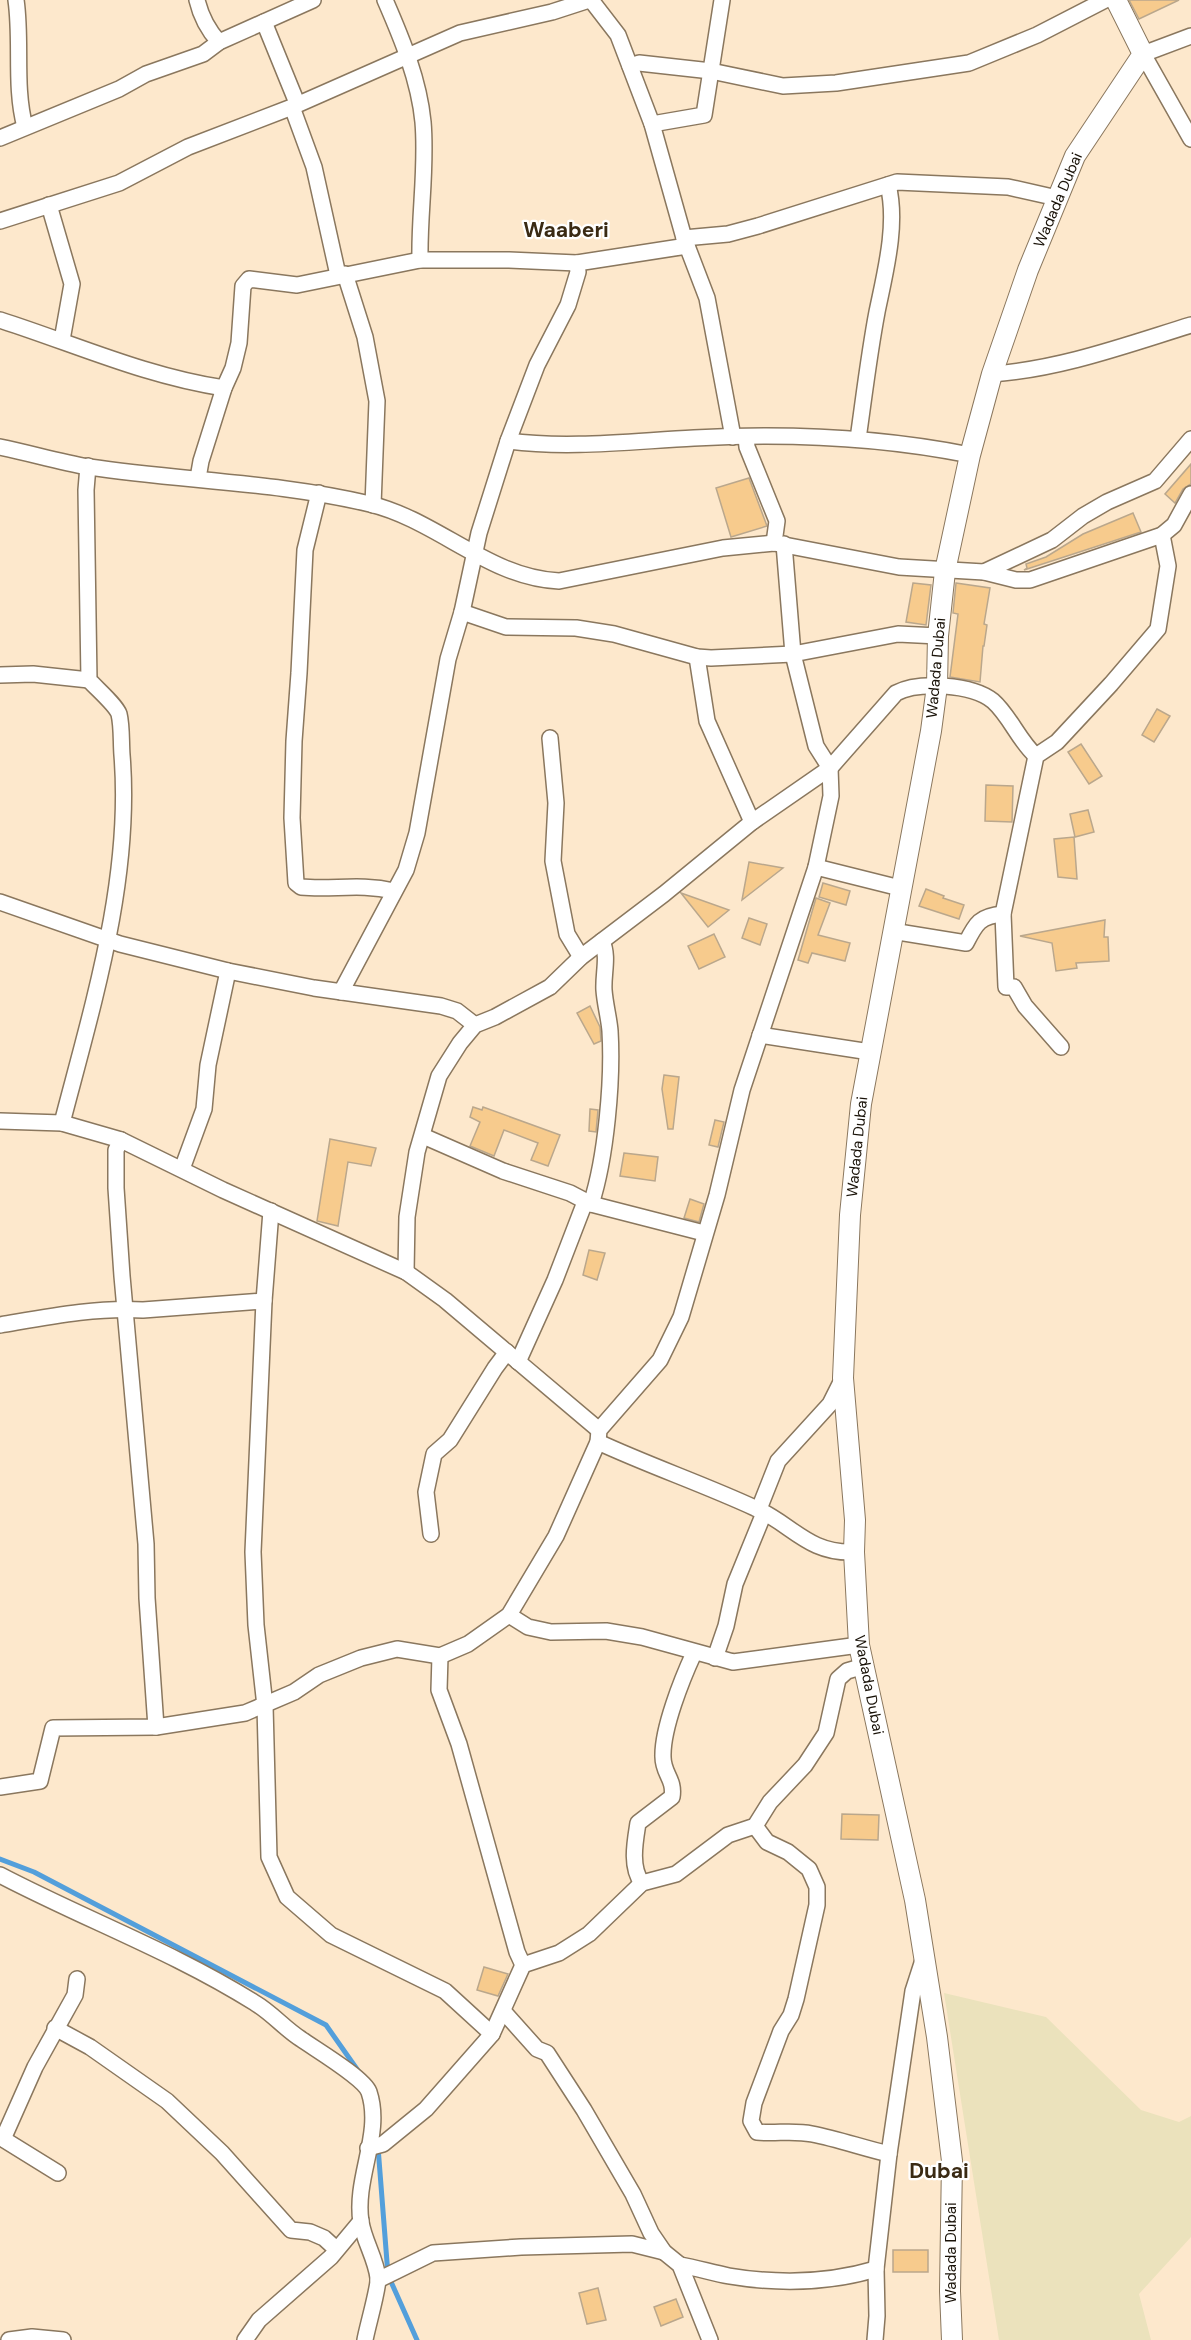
<svg xmlns="http://www.w3.org/2000/svg" width="1191" height="2340" font-family="'DM Sans',sans-serif">
<style>
.sand{fill:#ebe2bc}
.lines{fill:none;stroke-linecap:round;stroke-linejoin:round}
.stream{stroke:#539fdb;stroke-width:5}
.building{fill:#f7cb8d;stroke:#baa78c;stroke-width:1.5}
.minor-casing{stroke:#8a775e;stroke-width:18}
.tertiary-casing{stroke:#8a775e;stroke-width:22}
.minor{stroke:#fff;stroke-width:15}
.tertiary{stroke:#fff;stroke-width:20}
.labels{text-anchor:middle;dominant-baseline:central;stroke-width:4.5;stroke-linejoin:round;paint-order:stroke}
.street-label{font-size:15px;fill:#191208;stroke:#fff}
.district-label{font-size:21px;font-weight:bold;fill:#3a2a13;stroke:#fff}
</style>
<rect width="100%" height="100%" fill="#fde8cc"/>
<path class="sand" d="M944,1993L1046,2017L1141,2110L1179,2122L1191,2116V2237L1139,2294L1151,2340H999Z"/>
<g class="lines">
<g class="stream">
<path d="M0,1859L34,1872L326,2025L359,2072"/>
<path d="M378,2147L388,2275L417,2340"/>
</g>
</g>
<g class="building">
<path d="M1129,0H1179L1139,19Z"/>
<path d="M1191,464V484L1183,489L1175,503L1165,494Z"/>
<path d="M749,478L767,526L731,537L716,488Z"/>
<path d="M1133,513L1141,532L1024,570L1027,568L1026,564L1046,557L1083,534Z"/>
<path d="M913,583L931,585L926,625L906,622Z"/>
<path d="M956,583L990,588L984,624L987,625L984,646H983L980,682L950,677L958,614L953,613Z"/>
<path d="M1157,709L1170,716L1154,742L1142,735Z"/>
<path d="M1081,744L1102,776L1089,784L1068,752Z"/>
<path d="M986,785L1013,786L1012,822L985,821Z"/>
<path d="M1088,810L1094,832L1075,837L1070,814Z"/>
<path d="M1074,837L1077,879L1058,877L1054,839Z"/>
<path d="M749,862L783,868L742,900Z"/>
<path d="M823,883L850,891L846,905L819,897Z"/>
<path d="M926,889L944,896L943,898L964,905L959,919L919,906Z"/>
<path d="M681,893L729,910L708,927Z"/>
<path d="M816,898L830,903L818,935L850,943L845,961L812,953L808,963L798,960Z"/>
<path d="M749,918L767,924L760,945L742,938Z"/>
<path d="M1105,920L1104,937H1108L1109,961L1076,963L1077,968L1056,971L1052,943L1020,936Z"/>
<path d="M714,934L725,957L699,969L688,946Z"/>
<path d="M590,1006L600,1027L601,1041L594,1044L577,1013Z"/>
<path d="M664,1075L679,1077L673,1129H668L662,1089Z"/>
<path d="M473,1107L482,1110L483,1107L560,1135L548,1166L531,1160L538,1143L504,1130L494,1156L470,1146L480,1122L470,1117Z"/>
<path d="M590,1109L598,1110L596,1132L589,1131Z"/>
<path d="M715,1120L724,1122L718,1147L709,1145Z"/>
<path d="M330,1139L376,1148L371,1166L348,1162L338,1226L317,1221Z"/>
<path d="M624,1153L658,1157L655,1181L620,1176Z"/>
<path d="M690,1199L704,1204L699,1222L684,1218Z"/>
<path d="M589,1250L605,1253L597,1280L583,1275Z"/>
<path d="M842,1814L879,1815L878,1840L841,1839Z"/>
<path d="M484,1967L508,1974L498,1996L477,1990Z"/>
<rect x="893" y="2250" width="35" height="22"/>
<path d="M598,2288L606,2320L587,2324L579,2293Z"/>
<path d="M676,2299L683,2317L661,2326L654,2307Z"/>
</g>
<g class="lines">
<g class="minor-casing">
<g id="minor">
<path d="M16,0C22,42 14,86 25,127"/>
<path d="M197,0C201,17 207,29 219,42"/>
<path d="M385,0C402,39 419,80 423,122C427,168 419,214 420,260"/>
<path d="M591,0L618,35L652,124L684,238L707,298L733,437"/>
<path d="M264,22L297,103"/>
<path d="M1191,36L1143,54L1191,139"/>
<path d="M630,66L639,63L711,71L783,86L836,83L969,63L1037,35L1105,0"/>
<path d="M292,107L314,167L338,275"/>
<path d="M652,124L704,115L722,0"/>
<path d="M0,138L119,89L146,74L203,54L219,42L313,0"/>
<path d="M49,205L72,284L62,340"/>
<path d="M0,221L119,183L188,147L292,107L460,33L552,12L589,0"/>
<path d="M684,238L728,234L758,226L897,182L1008,187L1057,198"/>
<path d="M345,274L365,337L377,401L373,505"/>
<path d="M0,320C75,344 145,376 224,388"/>
<path d="M992,374C1061,369 1126,345 1191,325"/>
<path d="M746,437L747,447L777,521L774,543"/>
<path d="M858,439C864,397 869,354 877,312C885,273 898,224 888,185"/>
<path d="M508,441C569,449 633,441 694,438C786,433 880,437 970,455"/>
<path d="M0,447C30,453 59,462 89,467C183,481 278,482 370,504C437,520 489,578 559,581L723,548L774,543L899,567L984,572L1016,580H1030L1162,535L1174,525L1191,494"/>
<path d="M198,478L201,461L224,388L233,368L239,343L243,286L249,279L297,285L420,260H509L577,263L687,246"/>
<path d="M319,493L305,550L299,673L294,741L292,818L296,883L301,887C333,890 360,883 394,891"/>
<path d="M984,572L1052,540L1083,516L1107,502L1155,481L1191,439"/>
<path d="M462,612L506,627L576,628L614,634L697,657L711,658L793,654L898,634L938,636"/>
<path d="M697,657L707,721L752,822"/>
<path d="M0,675L33,674L89,680"/>
<path d="M550,738L556,803L553,861L567,934L581,957"/>
<path d="M816,867L900,888"/>
<path d="M0,902L120,944L228,971L314,988L441,1006L457,1011L475,1025"/>
<path d="M892,931L966,943C976,923 980,916 1003,914"/>
<path d="M341,992L406,870L417,833L448,659L462,612L479,533L508,441L537,365L568,305L578,272L577,263"/>
<path d="M760,1035L870,1052"/>
<path d="M1061,1047L1025,1006L1014,987H1006L1003,914L1036,756L1057,742L1111,684L1158,629L1168,566L1162,535"/>
<path d="M0,1121L62,1123L121,1140L223,1190L406,1272L445,1300L599,1430"/>
<path d="M62,1123C93,1004 132,879 122,755C121,742 122,726 119,714C116,705 96,688 89,680L86,490L88,466"/>
<path d="M423,1136L503,1171L570,1193L591,1204L704,1233"/>
<path d="M121,1140L116,1150V1188L122,1276L146,1544L147,1598L156,1727"/>
<path d="M182,1169L204,1109L208,1065L228,971"/>
<path d="M591,1204C606,1158 613,1080 610,1031C609,1018 605,1004 604,990C603,973 609,957 602,941"/>
<path d="M271,1211L264,1301L253,1552L256,1625L265,1706L269,1857L287,1897L331,1935L445,1991L492,2034"/>
<path d="M406,1272L407,1217L417,1152L439,1076L460,1043L475,1025L495,1017L550,987L581,957L664,894L752,822L830,768L896,693C918,681 972,684 993,701C1010,716 1019,741 1036,756"/>
<path d="M0,1325C47,1317 96,1307 143,1310L264,1301"/>
<path d="M518,1362L555,1280L585,1202"/>
<path d="M598,1442C650,1466 703,1484 755,1508C792,1524 808,1554 854,1552"/>
<path d="M759,1509L778,1461L830,1404L843,1378"/>
<path d="M431,1534L426,1492L434,1454L450,1440L495,1368L507,1352"/>
<path d="M509,1615L528,1627L551,1632L606,1631L642,1637L733,1662L859,1645"/>
<path d="M440,1656L439,1690L459,1744L517,1952L523,1965"/>
<path d="M715,1658L726,1626L735,1584L764,1513"/>
<path d="M0,1787L40,1781L53,1728L156,1727L245,1713L294,1692L319,1675L361,1658L397,1649L440,1656L468,1644L509,1615L556,1536L598,1442L599,1430L660,1360L681,1317L717,1195L742,1090L816,867L831,796L830,768L816,746L793,654L784,544"/>
<path d="M755,1826L767,1842L788,1852L809,1869L817,1887V1905L796,1999L791,2015L781,2031L754,2103L751,2121L757,2132C775,2134 793,2130 812,2134C838,2139 863,2148 889,2154"/>
<path d="M0,1875C84,1919 174,1952 255,2003C272,2013 285,2029 301,2039C315,2049 364,2078 369,2092C383,2134 354,2178 361,2222C364,2241 376,2259 378,2278C379,2287 367,2328 365,2340"/>
<path d="M642,1883C630,1867 635,1842 638,1823L672,1797C675,1779 663,1774 663,1757C662,1729 682,1679 694,1653"/>
<path d="M503,2011L537,2049L547,2053L584,2110L633,2194L651,2233L664,2252L680,2265L710,2340"/>
<path d="M55,2028L90,2047L167,2101L222,2153L291,2230L310,2232L324,2238L336,2249"/>
<path d="M0,2138L3,2139L35,2067L75,1995L77,1979"/>
<path d="M3,2139L58,2173"/>
<path d="M368,2148L383,2144L426,2109L492,2034L523,1965L559,1953L589,1934L642,1883L676,1874L728,1835L755,1826L770,1802L805,1765L826,1733L838,1679L847,1671L864,1666"/>
<path d="M680,2265C697,2268 713,2273 729,2276C777,2284 829,2283 876,2269"/>
<path d="M378,2280L433,2253L521,2247L632,2244L664,2252"/>
<path d="M9,2340L32,2337L63,2340"/>
<path d="M245,2340L259,2320L331,2257L361,2221"/>
<path d="M875,2340L877,2316L876,2269L889,2154L913,1991L924,1957"/>
</g>
</g>
<g class="tertiary-casing">
<path id="tertiary" d="M952,2340L950,2291L952,2161L937,2037L915,1900L859,1645L854,1552L855,1520L843,1378L850,1215L861,1104L931,731L937,686L938,636L945,571L970,455L992,374L1028,270L1075,156L1143,54L1116,0"/>
</g>
<use href="#minor" class="minor"/>
<use href="#tertiary" class="tertiary"/>
</g>
<g class="labels">
<g class="street-label">
<text transform="translate(1058 200) rotate(-67)">Wadada Dubai</text>
<text transform="translate(936 668) rotate(-85)">Wadada Dubai</text>
<text transform="translate(857 1147) rotate(-84)">Wadada Dubai</text>
<text transform="translate(869 1685) rotate(79)">Wadada Dubai</text>
<text transform="translate(951 2253) rotate(-90)">Wadada Dubai</text>
</g>
<g class="district-label">
<text x="566" y="230">Waaberi</text>
<text x="939" y="2171">Dubai</text>
</g>
</g>
</svg>
